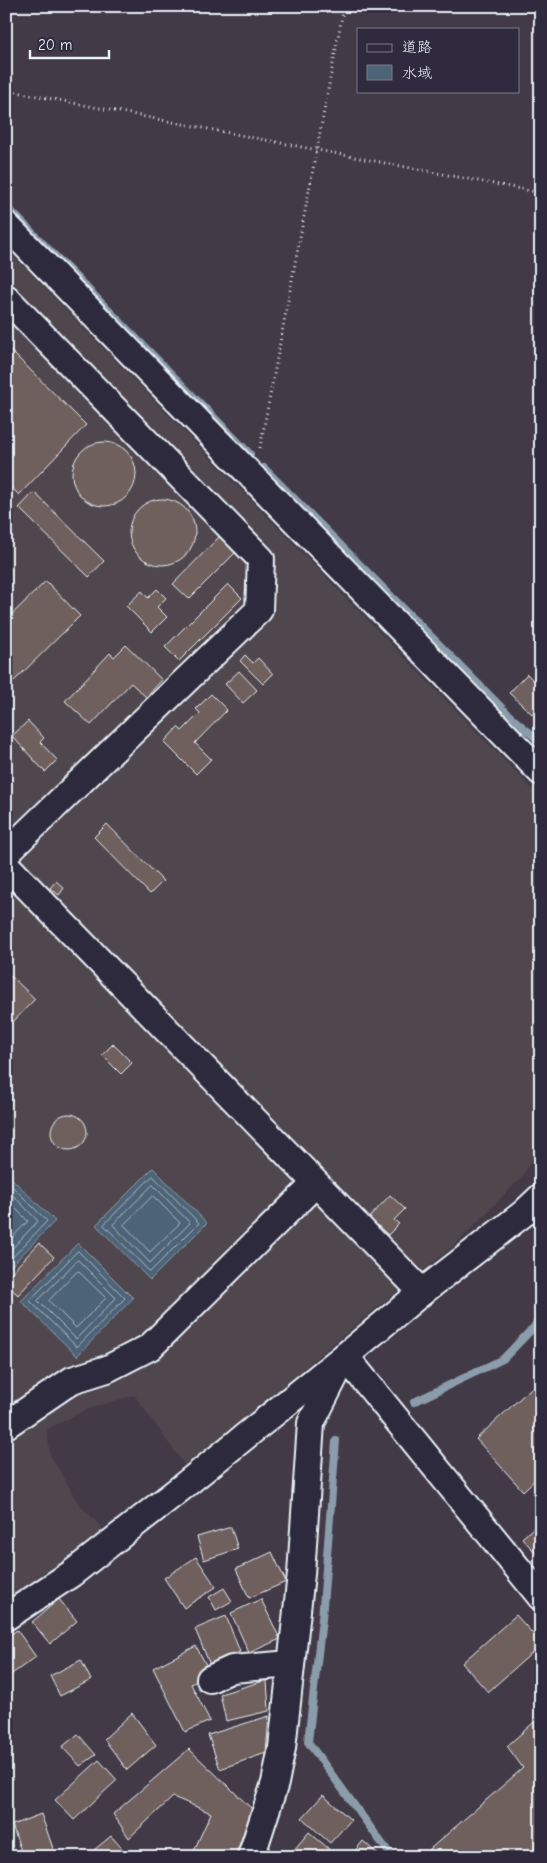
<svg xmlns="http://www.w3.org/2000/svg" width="547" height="1863" font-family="'Comic Neue','Klee One',sans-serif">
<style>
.built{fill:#50464e}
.water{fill:#4d6477;stroke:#8b9cab}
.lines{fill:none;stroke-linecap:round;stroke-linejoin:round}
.shore{stroke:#aab9c4;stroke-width:1}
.stream{stroke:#8b9cab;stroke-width:8}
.building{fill:#6f615d;stroke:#e8f1f8}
.minor-casing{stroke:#e8f1f8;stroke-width:30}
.path{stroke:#e8f1f8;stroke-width:3;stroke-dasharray:1 4;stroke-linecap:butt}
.minor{stroke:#2f2a3d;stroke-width:26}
</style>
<rect width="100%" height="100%" fill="#423a47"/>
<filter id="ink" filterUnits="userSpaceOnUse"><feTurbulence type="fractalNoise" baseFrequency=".02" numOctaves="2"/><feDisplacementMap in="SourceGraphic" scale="10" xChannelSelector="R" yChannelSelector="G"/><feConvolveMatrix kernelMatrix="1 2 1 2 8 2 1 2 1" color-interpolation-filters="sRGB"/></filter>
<g filter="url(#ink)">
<path class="built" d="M6,248L541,798V1145L522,1177L456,1244L358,1323L186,1467L134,1395L88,1409L47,1429L50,1455L79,1504L110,1536L6,1609Z"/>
<g class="water">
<path d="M153,1168L207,1223L150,1280L96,1225Z"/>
<path d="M6,1173L55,1221L6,1271Z"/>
<path d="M78,1243L133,1298L77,1356L21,1301Z"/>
</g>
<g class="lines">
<g class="shore">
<path d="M153,1176L199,1223L150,1272L104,1225Z"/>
<path d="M6,1180L47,1221L6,1264"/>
<path d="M153,1185L190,1223L150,1263L113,1225Z"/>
<path d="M6,1188L38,1221L6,1255"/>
<path d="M153,1196L180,1223L150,1252L124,1225Z"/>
<path d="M6,1199L28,1221L6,1244"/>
<path d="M78,1251L125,1298L77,1347L30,1301Z"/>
<path d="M78,1260L116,1298L76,1339L38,1301Z"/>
<path d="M78,1271L106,1298L76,1328L49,1301Z"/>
</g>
<g class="stream">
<path d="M6,206L250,454"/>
<path d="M264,468L512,718L541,742"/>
<path d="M414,1402L503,1359L534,1327L541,1316"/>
<path d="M336,1441L322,1619L308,1742L392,1857"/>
</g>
</g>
<g class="building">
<path d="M6,346L86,425L19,495L6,482Z"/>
<circle cx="104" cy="474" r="32"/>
<path d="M34,492L104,561L89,577L19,508Z"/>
<circle cx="162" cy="532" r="33"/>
<path d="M220,536L236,552L189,599L173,584Z"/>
<path d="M46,581L80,616L6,689V620Z"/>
<path d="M228,584L242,598L179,661L165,647Z"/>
<path d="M157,589L166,598L157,607L167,617L152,632L126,606L142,591L148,598Z"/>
<path d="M126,645L162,680L146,697L131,683L91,725L65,701L110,653L114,657Z"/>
<path d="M245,655L253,663L258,658L273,674L263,684L240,661Z"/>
<path d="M239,671L257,690L243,703L225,684Z"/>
<path d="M527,674L541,687V704L532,714L509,693Z"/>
<path d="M211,694L227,710L195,743L211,759L196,774L164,742L178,727L182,731L200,713L196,709Z"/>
<path d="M28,721L44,738L40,742L57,760L45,772L12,736Z"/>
<path d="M107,824L163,881L150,894L94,837Z"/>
<path d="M56,881L64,888L59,895L50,888Z"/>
<path d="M11,976L35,999L9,1026L6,1024V981Z"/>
<path d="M113,1044L132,1063L121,1074L102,1055Z"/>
<circle cx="69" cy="1132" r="18"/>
<path d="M390,1195L405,1209L394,1220L399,1224L388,1235L369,1218Z"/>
<path d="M39,1243L54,1257L18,1295L6,1284V1278Z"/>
<path d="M541,1379V1474L523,1491L476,1439Z"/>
<path d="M541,1521V1559L522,1538Z"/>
<path d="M231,1527L238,1549L204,1560L197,1537Z"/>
<path d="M272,1552L286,1582L249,1598L236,1569Z"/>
<path d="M196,1557L216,1587L184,1608L164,1578Z"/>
<path d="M224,1588L232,1601L216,1610L209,1597Z"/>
<path d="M59,1599L77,1621L50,1644L32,1622Z"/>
<path d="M261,1599L280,1639L249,1653L231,1613Z"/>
<path d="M516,1615L541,1643V1645L488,1692L462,1663Z"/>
<path d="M226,1616L240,1652L210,1665L195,1629Z"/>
<path d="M17,1630L36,1657L6,1678V1638Z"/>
<path d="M196,1646L211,1674L191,1684L210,1721L185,1732L153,1668Z"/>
<path d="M81,1660L91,1680L60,1696L50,1676Z"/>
<path d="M267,1680L269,1711L226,1721L220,1694Z"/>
<path d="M132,1713L156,1745L127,1770L104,1739Z"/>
<path d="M269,1716L266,1753L220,1769L208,1735Z"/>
<path d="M541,1716V1857H424L423,1855L523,1768L507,1746Z"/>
<path d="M78,1734L96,1755L80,1766L62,1747Z"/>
<path d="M189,1749L252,1809L235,1857H191L211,1813L173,1797L129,1838L113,1814Z"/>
<path d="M99,1760L117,1780L74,1820L55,1800Z"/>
<path d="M323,1795L351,1820L330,1843L302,1818Z"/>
<path d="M41,1814L56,1857H23L12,1825Z"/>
<path d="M309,1832L329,1849L322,1857H288Z"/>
<path d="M111,1836L130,1857H100L94,1850Z"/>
<path d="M363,1841L381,1857H350Z"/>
</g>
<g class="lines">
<g class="minor-casing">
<g id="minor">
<path d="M6,225L541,772"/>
<path d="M6,298L261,559L259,610L6,853"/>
<path d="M6,865L422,1292"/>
<path d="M345,1356L541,1597"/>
<path d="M6,1425L72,1380L107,1369L150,1347L315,1184"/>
<path d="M6,1617L71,1574L181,1488L345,1356L422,1292L524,1213L541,1197"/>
<path d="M210,1679L232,1669L291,1664"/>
<path d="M251,1857L275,1783L282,1748L301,1574L311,1423L341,1364"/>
</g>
</g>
<g class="path">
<path d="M6,90L541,193"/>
<path d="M260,448L344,6"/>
</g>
<use href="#minor" class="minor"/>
</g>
</g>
<rect width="547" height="1863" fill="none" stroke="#2f2a3d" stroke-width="25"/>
<rect x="12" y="12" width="522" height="1838" fill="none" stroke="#e8f1f8" stroke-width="2" filter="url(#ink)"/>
<rect x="357" y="28" width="162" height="65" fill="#2f2a3d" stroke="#797a88"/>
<rect x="367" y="44" width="25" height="8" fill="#2f2a3d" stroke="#797a88"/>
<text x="402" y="52" font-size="15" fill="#e8f1f8">道路</text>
<rect x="367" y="65" width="25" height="15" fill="#4d6477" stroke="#797a88"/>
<text x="402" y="78" font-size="15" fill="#e8f1f8">水域</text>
<path d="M30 50v8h79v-8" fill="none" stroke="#e8f1f8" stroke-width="2.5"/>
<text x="38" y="50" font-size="15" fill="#e8f1f8" stroke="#2f2a3d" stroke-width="4" paint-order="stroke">20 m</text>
</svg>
